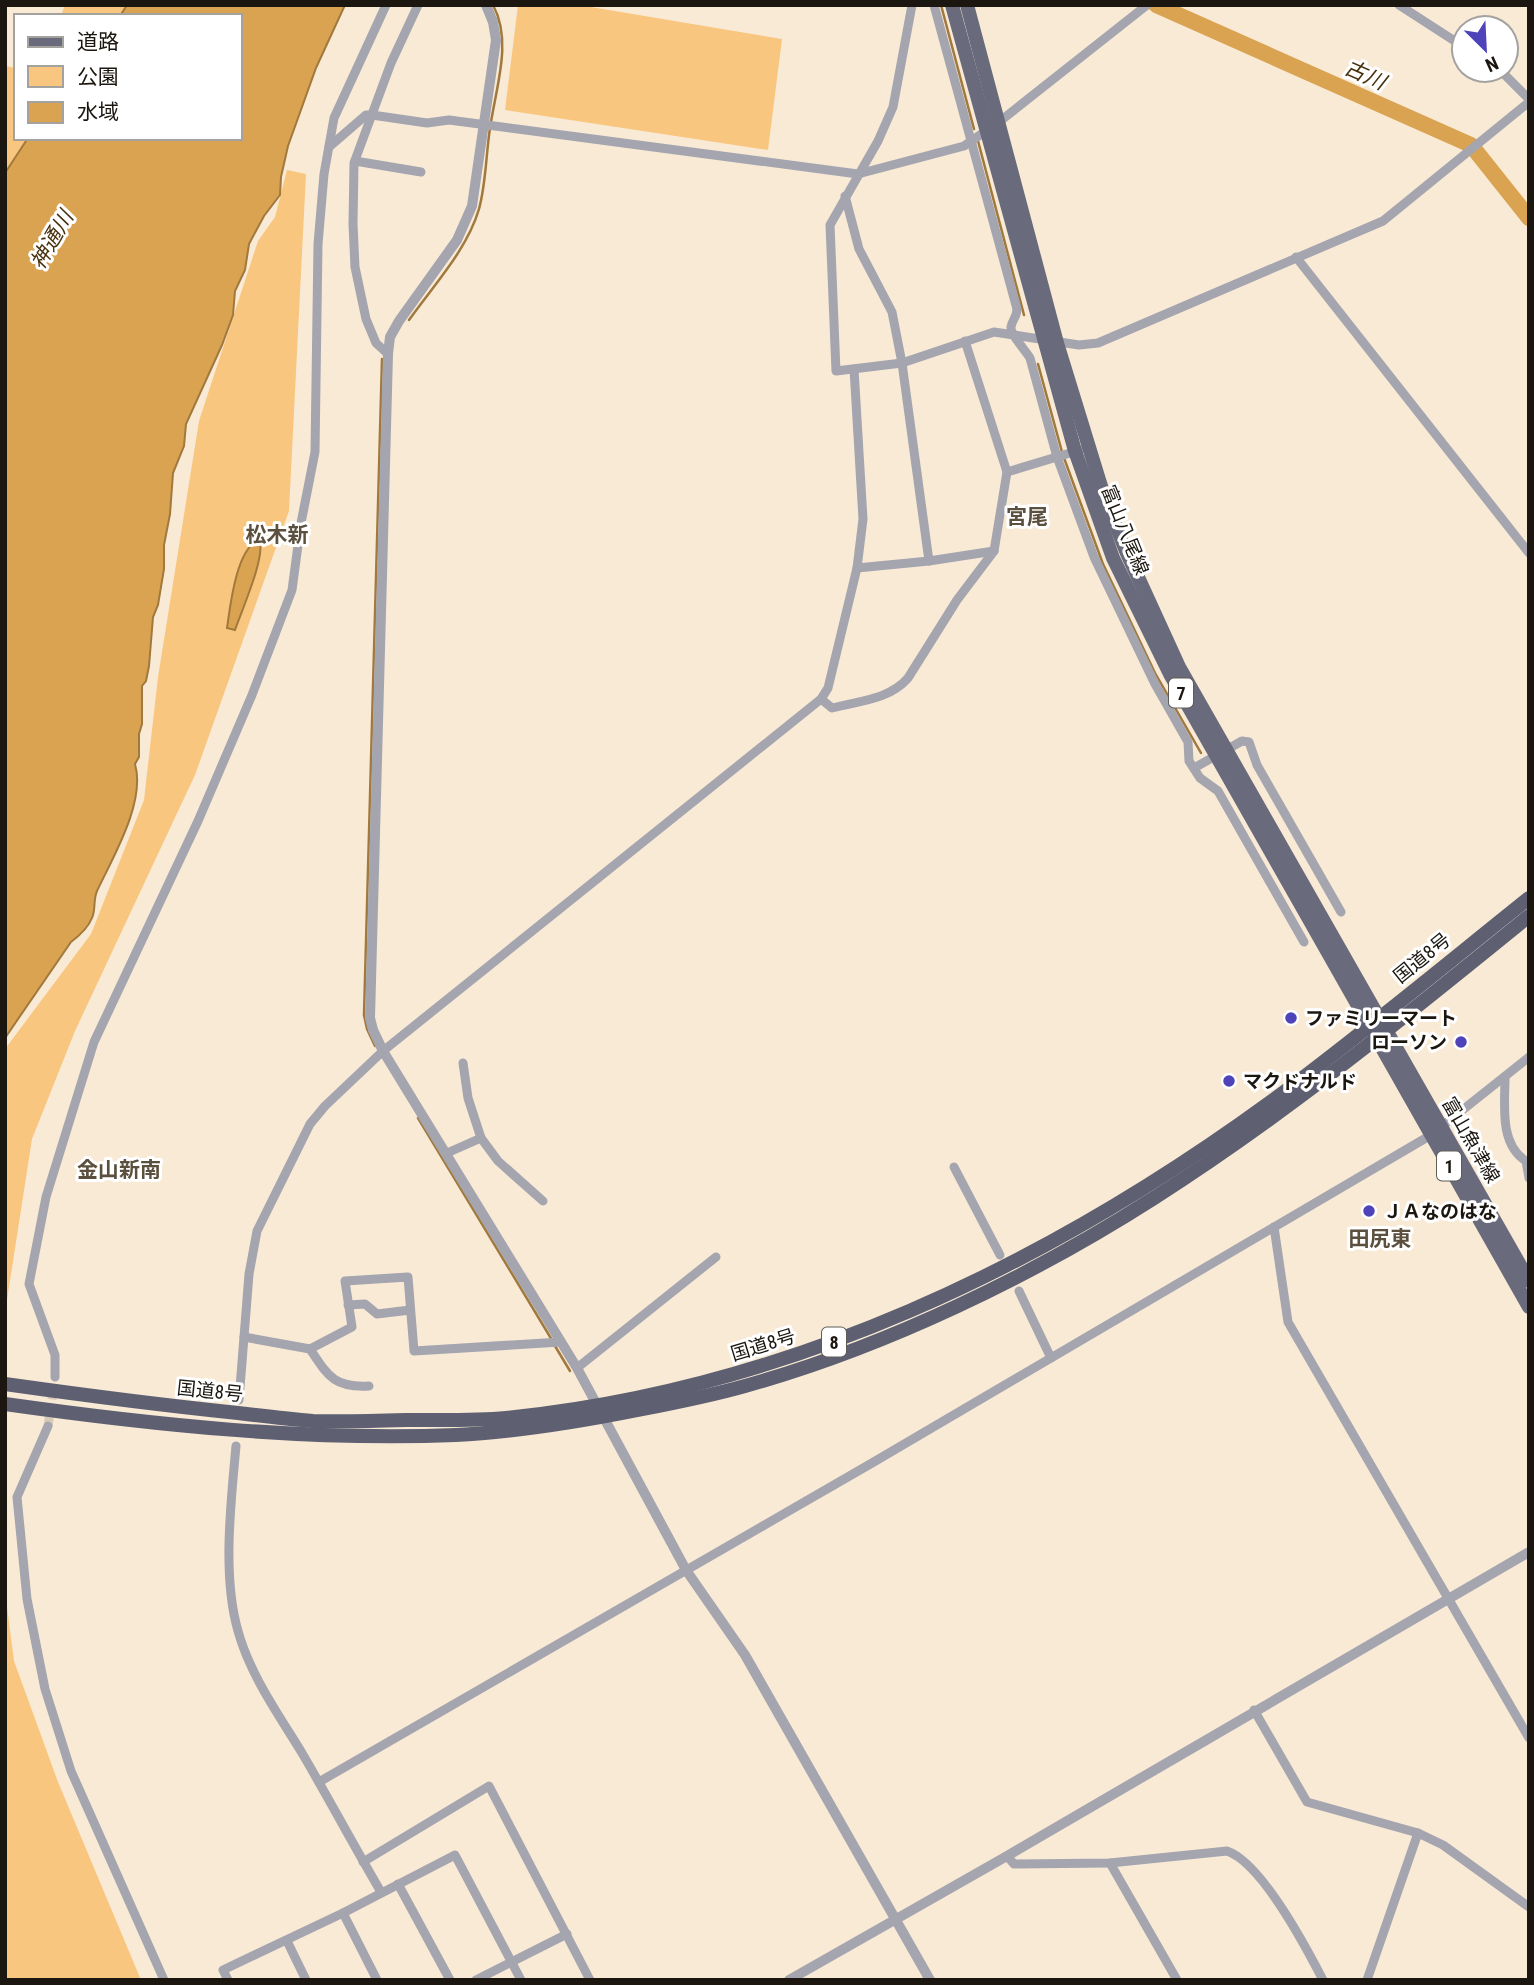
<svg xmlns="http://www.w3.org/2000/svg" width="1534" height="1985" font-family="'Roboto Condensed','Noto Sans JP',sans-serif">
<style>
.green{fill:#f9c67f}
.water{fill:#daa351;stroke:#a1793d;stroke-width:2}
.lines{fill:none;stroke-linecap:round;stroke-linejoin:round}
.stream{stroke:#a1793d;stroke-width:2.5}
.river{stroke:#daa351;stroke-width:16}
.minor-tunnel{stroke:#d8cab8;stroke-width:9;stroke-dasharray:9 4.5;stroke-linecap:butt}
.minor{stroke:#a4a5af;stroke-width:9}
.tertiary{stroke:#a4a5af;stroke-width:10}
.primary{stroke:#696a7b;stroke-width:14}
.trunk{stroke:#5e6072;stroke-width:14}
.poi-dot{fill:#4f43ba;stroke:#fff;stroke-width:2.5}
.labels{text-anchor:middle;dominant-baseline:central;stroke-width:6;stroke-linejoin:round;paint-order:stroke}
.shield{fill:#fff;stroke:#5f5c57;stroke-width:2}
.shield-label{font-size:18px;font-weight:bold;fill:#1b160f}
.street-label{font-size:19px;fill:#1b160f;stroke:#fff}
.poi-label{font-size:19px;font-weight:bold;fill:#1b160f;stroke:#fff;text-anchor:start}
.water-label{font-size:21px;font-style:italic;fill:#48310d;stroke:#fff}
.neighbourhood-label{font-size:21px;font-weight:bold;fill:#5b4f3e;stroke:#fff}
</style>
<rect width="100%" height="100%" fill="#f9ead6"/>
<g class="green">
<path d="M65,5H127L120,16H61Z"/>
<path d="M518,5H579L782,39L768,150L505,110Z"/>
<path d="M5,66L16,68V138H28L5,174Z"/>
<path d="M287,170L306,174L289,511L195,775L75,1031L32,1139L5,1313V1049L91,934L144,800L158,677L199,421L258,241L275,217Z"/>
<path d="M5,1591L14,1661L58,1782L141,1980H5Z"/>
</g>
<g class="water">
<path d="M127,5H345L316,68L288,146L281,177L280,195L264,216L249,244L245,270L235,291L233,315L222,345L186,424L184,446L173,473L170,514L164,545V569L158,605L153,617L149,666L146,681L142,686V724L139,734V757L135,764C146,802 113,857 97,891C93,900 96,909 92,918C88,928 79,936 71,942L5,1038V173L28,138H240V16H120Z"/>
<path d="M259,540C267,554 241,612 235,630L227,628C230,608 236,548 259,540Z"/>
</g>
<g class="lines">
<g class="stream">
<path d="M941,5L974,129"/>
<path d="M491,122C497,84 512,40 493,5"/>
<path d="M978,141L1024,315"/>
<path d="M409,320C433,286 467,250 479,209C486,184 486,154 490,128"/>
<path d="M1038,364L1062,452"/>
<path d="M1064,458L1103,564L1155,673L1201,753"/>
<path d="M375,1046L367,1029L364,1015L382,359"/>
<path d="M418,1118L552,1340"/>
<path d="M555,1346L570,1371"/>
</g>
<path class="river" d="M1156,5L1471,145L1529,218"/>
<path class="minor-tunnel" d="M48,1426L54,1386"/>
<g class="minor">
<path d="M912,5L893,107L878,141L830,225L836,371L902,363L994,332L1079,345L1098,343L1383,221L1529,102"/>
<path d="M934,5L1017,309C1017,317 1012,320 1011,327C1010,334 1026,351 1030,358L1057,457L1094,557L1155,684L1188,742L1189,761L1200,778L1218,791L1304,942"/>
<path d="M1399,5L1464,47"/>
<path d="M1500,70L1529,99"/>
<path d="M329,147L366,115H372L427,123L449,120L858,174L964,146L999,122L1147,5"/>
<path d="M355,161L421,172"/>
<path d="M845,196L859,249L892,312L902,363L929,561"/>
<path d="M1296,257L1529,553"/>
<path d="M965,341L1007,472"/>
<path d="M388,354L376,343L366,319L355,267L353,224L354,163L391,63L418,5"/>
<path d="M857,568L929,561L994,551"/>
<path d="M821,699L832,708C858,701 889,700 908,678L957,600L994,551L1007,472L1080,450"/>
<path d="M1194,768L1242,741L1249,742L1257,765L1341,912"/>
<path d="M463,1063L468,1098L481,1138"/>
<path d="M1505,1077C1505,1105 1499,1144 1526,1161L1529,1178"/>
<path d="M447,1153L481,1138L498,1161L543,1201"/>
<path d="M954,1167L1000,1255"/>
<path d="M1274,1227L1288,1322L1529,1738"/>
<path d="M1019,1291L1051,1358"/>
<path d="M348,1305L365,1304L377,1314L410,1310"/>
<path d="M244,1337L310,1349L352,1327L345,1281L408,1277L414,1351L561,1342"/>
<path d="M310,1349C328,1376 334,1388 369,1386"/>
<path d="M577,1368L716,1257"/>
<path d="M55,1377V1355L29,1284L46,1197L94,1042L198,821L252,695L292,590L301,523L315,452L318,244L324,174L334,118L386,5"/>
<path d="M239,1400L249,1274L257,1231L310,1124L325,1106L383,1051L821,699L828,688L857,568L863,519L854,369"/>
<path d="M48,1426L17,1497L27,1599L45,1689L71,1771L164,1980"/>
<path d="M236,1446C231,1502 222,1576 238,1631C250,1675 279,1715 302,1753C329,1799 354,1846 381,1892"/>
<path d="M1254,1710L1307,1802L1418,1833L1443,1845L1529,1907"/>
<path d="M319,1782L872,1463L1431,1135L1529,1057"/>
<path d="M1007,1856L1014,1864L1110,1863L1227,1851C1262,1863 1306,1947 1323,1980"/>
<path d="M363,1862L489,1786L590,1980"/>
<path d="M1110,1863L1177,1980"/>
<path d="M398,1884L450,1980"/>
<path d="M343,1913L377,1980"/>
<path d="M287,1941L306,1980"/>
<path d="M228,1980L223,1970L343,1913L455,1855L521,1980"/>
<path d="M476,1980L567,1934"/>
<path d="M1367,1980L1418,1833"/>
</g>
<g class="tertiary">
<path d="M486,5L493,22L496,40L472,206L457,240L399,321L390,337L388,354L370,1018L373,1030L383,1051L577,1368L686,1570L745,1655L930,1980"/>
<path d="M789,1980L1007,1856L1529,1552"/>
</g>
<g class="primary">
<path d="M952,5L1075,451L1113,558L1170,674L1529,1307"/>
<path d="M967,5L1057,343L1104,496L1126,551L1179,667L1529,1281"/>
</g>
<g class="trunk">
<path d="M5,1384C83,1395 160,1405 238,1413C263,1416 288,1419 313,1421C344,1422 375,1421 406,1420C439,1420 473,1421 506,1418C787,1390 1046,1266 1272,1101C1360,1036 1444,966 1529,898"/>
<path d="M5,1404C154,1425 306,1441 456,1435C517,1432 578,1422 638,1410C674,1403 710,1396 745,1386C885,1347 1032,1276 1154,1198C1286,1114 1407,1015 1529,916"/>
</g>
</g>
<g class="poi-dot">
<circle cx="1291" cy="1018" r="7"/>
<circle cx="1461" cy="1042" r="7"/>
<circle cx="1229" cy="1081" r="7"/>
<circle cx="1369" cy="1211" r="7"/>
</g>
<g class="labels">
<g class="shield">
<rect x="1169" y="678.5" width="24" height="29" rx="5"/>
<rect x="1437" y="1151.5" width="24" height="29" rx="5"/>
<rect x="822" y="1327.5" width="24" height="29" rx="5"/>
</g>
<g class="shield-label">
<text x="1181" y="693">7</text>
<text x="1449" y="1166">1</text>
<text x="834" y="1342">8</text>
</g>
<g class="street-label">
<text transform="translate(1125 530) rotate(68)">富山八尾線</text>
<text transform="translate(1422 958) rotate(-39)">国道8号</text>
<text transform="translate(1471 1140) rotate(60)">富山魚津線</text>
<text transform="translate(763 1345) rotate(-17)">国道8号</text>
<text transform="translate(210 1391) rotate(6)">国道8号</text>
</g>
<g class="poi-label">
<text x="1305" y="1018">ファミリーマート</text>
<text x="1447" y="1042" text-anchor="end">ローソン</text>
<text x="1243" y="1081">マクドナルド</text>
<text x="1383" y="1211">ＪＡなのはな</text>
</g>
<g class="water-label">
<text transform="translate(1365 75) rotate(24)">古川</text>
<text transform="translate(52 240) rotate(-60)">神通川</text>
</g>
<g class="neighbourhood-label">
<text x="1027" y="517">宮尾</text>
<text x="277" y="535">松木新</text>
<text x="119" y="1170">金山新南</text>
<text x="1380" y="1239">田尻東</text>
</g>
</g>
<rect width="1534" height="1985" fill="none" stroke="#1b160f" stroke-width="14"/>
<rect x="14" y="14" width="228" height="126" fill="#ffffff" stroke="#a4a29f" stroke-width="2"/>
<rect x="28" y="37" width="35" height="10" fill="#696a7b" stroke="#a4a29f" stroke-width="2"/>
<text x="77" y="49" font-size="21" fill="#1b160f">道路</text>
<rect x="28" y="66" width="35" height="21" fill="#f9c67f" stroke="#a4a29f" stroke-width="2"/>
<text x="77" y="84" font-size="21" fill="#1b160f">公園</text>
<rect x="28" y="102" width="35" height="21" fill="#daa351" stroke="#a4a29f" stroke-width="2"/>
<text x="77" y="119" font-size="21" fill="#1b160f">水域</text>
<g transform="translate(1485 49) rotate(156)"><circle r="33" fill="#ffffff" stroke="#a4a29f" stroke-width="2"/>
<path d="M0-5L12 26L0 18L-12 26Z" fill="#4f43ba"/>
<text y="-10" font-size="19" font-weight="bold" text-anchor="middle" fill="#1b160f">N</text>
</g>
</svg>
